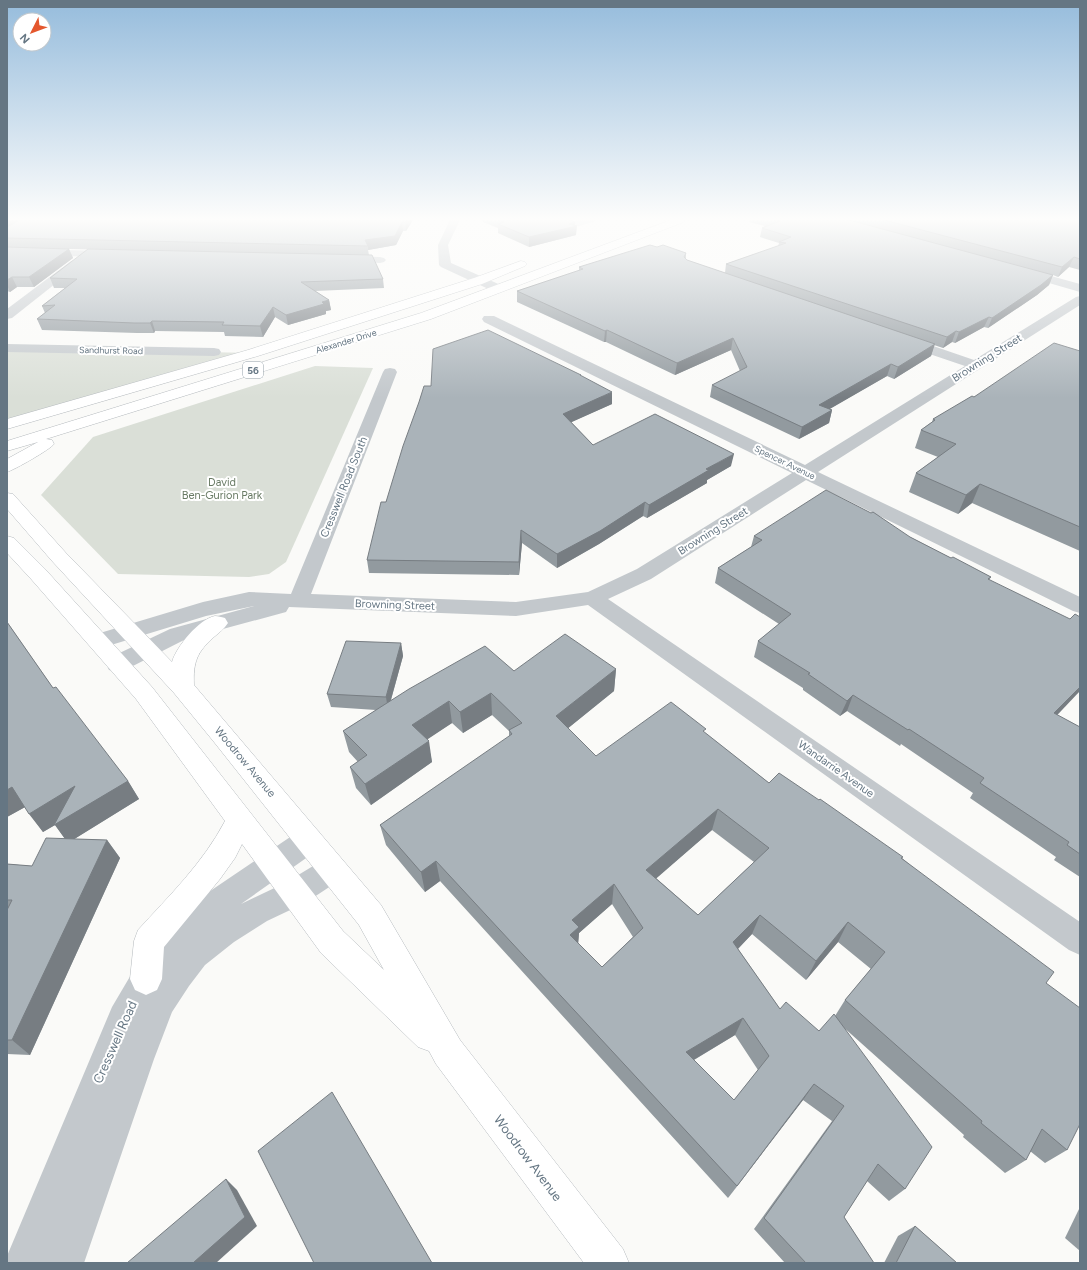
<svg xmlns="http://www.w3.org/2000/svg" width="1087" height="1270" font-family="Figtree,sans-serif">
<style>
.green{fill:#dadfd7}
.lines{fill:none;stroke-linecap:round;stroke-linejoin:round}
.primary-casing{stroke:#b5babe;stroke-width:1}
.minor{fill:#c3c8cc;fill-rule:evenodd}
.tertiary{fill:#c3c8cc;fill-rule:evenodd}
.primary{fill:#fff;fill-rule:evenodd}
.wall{fill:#929a9f;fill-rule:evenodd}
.shaded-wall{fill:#777d82}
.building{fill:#aab3b9;stroke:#777d82;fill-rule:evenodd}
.labels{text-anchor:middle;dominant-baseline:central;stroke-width:4;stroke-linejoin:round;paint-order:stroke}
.far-street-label{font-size:9px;fill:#657683;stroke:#fff}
.shield{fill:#fff;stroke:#939fa8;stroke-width:1}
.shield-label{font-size:10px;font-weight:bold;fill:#657683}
.street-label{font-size:11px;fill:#657683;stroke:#fff}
.park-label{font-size:11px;fill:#687a64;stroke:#fff}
.near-street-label{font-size:13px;fill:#657683;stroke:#fff}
</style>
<rect width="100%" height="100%" fill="#fafaf8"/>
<g class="green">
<path d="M7,348L253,353L7,424Z"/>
<path d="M315,366L373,368L286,562L269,574L249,577L118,574L41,495L93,437Z"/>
</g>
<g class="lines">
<g class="primary-casing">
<g id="primary">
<path d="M671,220H685L684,222L431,319L46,439L52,440L54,444C51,449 14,470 7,472V459L38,442L7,451V441L421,313Z"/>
<path d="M521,261L525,262L527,264L525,266L482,284L258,356L7,429V419L248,350L474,278Z"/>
<path d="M7,493L13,494L66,553L172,662C176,647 199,619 215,616C218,616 221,617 225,618L228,623C224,629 220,632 214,637C197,652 193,662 194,685L381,905L460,1040L623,1249L629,1263H584L436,1064L429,1051L418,1047L321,953L242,844L235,858L220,879L164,947L162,979L157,990L146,995L135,990L130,979L134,941L138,930C169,896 203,863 225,821L136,699L31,579L7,553V536L14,538L45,569L152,687L343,931L384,970L359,925L214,742L174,693L52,561L7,509Z"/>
</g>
</g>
<g class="minor">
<path d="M579,220H595L594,222L575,227L570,224L571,222Z"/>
<path d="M7,249L114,251L120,254L114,257L7,255Z"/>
<path d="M344,256L380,257L384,258L386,260L384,262L380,263L340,261L338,259L340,257Z"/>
<path d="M75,260L79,261L81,263L79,265L12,318L7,319V309L71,261Z"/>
<path d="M1022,268L1080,284V292L1018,274L1016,272L1018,270Z"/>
<path d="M1080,296V305L818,472L1080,597V613L1073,611L806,480L651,579L608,599L1080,922V955L1069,950L588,605L516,616L289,607L286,612L186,639L125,670L117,672L109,670L106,664L109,658L170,629L254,606L206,616L98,649L90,646L87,641L90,636L203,602L249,592L291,594L383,372L385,369L390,368L395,369L397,372L311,594L516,602L588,592L637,569L792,473L484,322L482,319L484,316H494L805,465L965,366L900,344L898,341L900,338H910L974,360L1076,297Z"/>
<path d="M7,344L214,348L219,349L221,352L219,355L214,356L7,352Z"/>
<path d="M309,828L319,831L323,840L319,849L241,904L285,883L323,860L333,856L343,860L347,869L343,878L305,903L267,921L234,942L205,965L189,986L172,1012L154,1059L84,1263H44L47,1256L44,1263H7V1256L112,1007L135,968L158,934L191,904L299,831Z"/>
</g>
<path class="tertiary" d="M450,220H460L448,245L451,263L503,286L505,289L503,292H495L441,267L439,265L438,245Z"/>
<use href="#primary" class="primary"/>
</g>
<g class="wall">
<path d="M7,220H413L406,231H403L396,245L368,250L369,255L383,279L384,288L315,291L329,300L331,310L326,311V314L288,325L275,317L263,337L225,336L224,332L155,331L154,333H137L42,330L37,319L45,313L42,306L65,288H54L50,278L217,252L69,249L73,258L34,287H17L10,292L7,291Z"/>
<path d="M483,220H570L575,226L576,235L529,247L498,233V228L483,222Z"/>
<path d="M750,220H1080V270L1069,267L1058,277L1053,275L1049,285L1037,295L988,328L984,327L955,343L952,342L943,348L934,345L931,356L894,379L887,376L829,409L832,410L829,423L799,439L710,397L712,385L740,371L731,350L675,375L606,342H604L517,302V291L579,271V267L657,247L686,253V259L687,260L725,273L726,264L778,246L779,243L760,237L762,228L765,226L749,222Z"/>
<path d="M1080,351V551L972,503L958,514L909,492L916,473L938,457L915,448L921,430L932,422L933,419L974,397Z"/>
<path d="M581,376L612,404L571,422L593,445L731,466L707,480V483L647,518L643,516L599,544L557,568L522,543L519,575L369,573L367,560L386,502L431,386Z"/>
<path d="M754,536L910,537L951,558L991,577L989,580L1057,715L1080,727V877L1054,860L1056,857L970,798L973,793L901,744L900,746L847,711L840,716L803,690V688L754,657L758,641L779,624L715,583L718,568L751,547Z"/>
<path d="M7,622L53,688L128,781L139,799L74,839L107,840L120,858L30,1055L7,1054V864L32,866L65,839L55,825L43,832L25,807L7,817Z"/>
<path d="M401,643L403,656L391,700L514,671L616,669L614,691L568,728L596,756L705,733L769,783L902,858L1046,983L1067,1150L1045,1163L1030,1151L1026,1160L1005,1173L963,1137L964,1135L842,1026L905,1189L889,1201L867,1181L844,1217L874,1263H785L754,1229L832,1121L803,1100L728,1198L440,881L425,892L386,845L380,825L509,737V731L492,715L463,733L452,723L427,739L432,762L371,805L356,788L350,767L358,762L349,752L343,731L376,710L331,707L327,694ZM712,830L754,862L698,915L656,878ZM612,904L633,937L602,967L578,943L579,933ZM752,934L806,980L838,942L871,969L845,1000L835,1016L819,1031L780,1009L738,949ZM735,1035L758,1070L734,1100L694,1060Z"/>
<path d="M1080,1207V1251L1065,1238Z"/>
<path d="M915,1226L957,1263H884L898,1236Z"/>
</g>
<g class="shaded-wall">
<path d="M7,220H22L7,228Z"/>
<path d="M407,220H413L406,231L405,222Z"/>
<path d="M402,222L403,231L396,245L368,250V246L365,240Z"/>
<path d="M575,222V227L577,226L576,235L529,247V237Z"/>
<path d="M69,249L73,258L34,287L29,277Z"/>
<path d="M1074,257L1069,267L1058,277L1062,267Z"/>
<path d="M1053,275L1049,285L1037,295L988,328L992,318Z"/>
<path d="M12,277L17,287L10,292L7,285V280Z"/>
<path d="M329,300L331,310L326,311V314L288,325L286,315L322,302Z"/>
<path d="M273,307L275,317L263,337L260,326Z"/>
<path d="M989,317L984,327L955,343L959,332Z"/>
<path d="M152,321L155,331L154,333L150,323Z"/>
<path d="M607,330L606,342H604L605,331Z"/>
<path d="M956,331L952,342L943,348L947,337Z"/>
<path d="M733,338L731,350L675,375L677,363Z"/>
<path d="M935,344L931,356L894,379L898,367Z"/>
<path d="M891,364L887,376L816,417L819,405Z"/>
<path d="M612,392V404L563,426V414Z"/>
<path d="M832,410L829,423L799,439L802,427Z"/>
<path d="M734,454L731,466L707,480V483L647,518L649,505L706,469Z"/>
<path d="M980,484L972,503L958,514L966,495Z"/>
<path d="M645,502L643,516L599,544L557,568V554Z"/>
<path d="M521,530L522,543L519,575V562Z"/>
<path d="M401,643L403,656L388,710L386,697Z"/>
<path d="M616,669L614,691L556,738V716Z"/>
<path d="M1080,687V691L1044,729L1054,713Z"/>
<path d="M491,693L492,715L463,733L460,712Z"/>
<path d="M853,695L847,711L840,716L847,701Z"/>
<path d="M449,701L452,723L416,747L412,725Z"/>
<path d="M429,741L432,762L371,805L365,784Z"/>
<path d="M128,781L139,799L68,843L55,825L43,832L29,814L75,786Z"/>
<path d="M12,787L27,806L7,817V790Z"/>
<path d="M718,809L712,830L643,890L646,870Z"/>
<path d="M107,840L120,858L30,1055L12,1040Z"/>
<path d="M436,861L440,881L425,892L421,872Z"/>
<path d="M614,884L612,904L579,933L578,946L570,935L572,920Z"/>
<path d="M760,915L752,934L726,961L733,942Z"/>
<path d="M848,922L838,942L806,980L816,961Z"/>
<path d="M743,1018L735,1035L680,1068L686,1052Z"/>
<path d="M814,1084L803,1100L728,1198L737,1186Z"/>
<path d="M226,1179L237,1190L257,1226L216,1263H195L194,1262Z"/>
</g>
<g class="building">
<path d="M20,220H407L405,222H402L395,236L365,240L368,246L7,238V227Z"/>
<path d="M498,220H570L575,222L569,224L577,226L529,237L498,224L504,222Z"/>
<path d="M774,220H849L1053,275L1041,285L992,318L989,317L959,332L956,331L947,337L726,264L786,243L779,242L791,237L762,228L780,221Z"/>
<path d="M884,220H1080V259L1074,257L1062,267Z"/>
<path d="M650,245L657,247L663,245L686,253L684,257L687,260L935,344L898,367L891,364L819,405L832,410L802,427L712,385L747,367L733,338L677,363L607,330L605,331L517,291L583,269L579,267Z"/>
<path d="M7,247L69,249L29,277H12L7,280Z"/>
<path d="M88,249L372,255L383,279L301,282L329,300L322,302L324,304L286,315L273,307L260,326L222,325L224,322L152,321L150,323H134L37,319L55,305L42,306L77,279L50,278Z"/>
<path d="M488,330L581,375H580L612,392L563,414L593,445L655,414L734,454L706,469L709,470L649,505L645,502L600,531L557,554L521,530L519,562L367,560L381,502H386L403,446L419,402L424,386H431L433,349Z"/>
<path d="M1054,343L1080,351V527L980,484L966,495L916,473L956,444L921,430L935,420L933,419L972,396L974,397Z"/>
<path d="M826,490L871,513L873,512L910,537L951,558L953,557L991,577L988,579L1070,619L1075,614L1080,617V687L1054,713L1080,727V854L1067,845L1069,842L980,783L984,778L909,729L908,730L853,695L847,701L808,674L810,673L758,641L791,614L718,568L762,540L754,536Z"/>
<path d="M7,622L53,688L56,687L128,781L54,825L75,786L29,814L12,787L7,790Z"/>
<path d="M565,634L616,669L556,716L596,756L671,702L706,729L703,731L769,783L779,773L819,800L820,799L903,857L901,858L1054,972L1046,983L1080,1008V1124L1067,1150L1042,1129L1026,1160L981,1123L982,1121L845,1000L885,952L848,922L816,961L760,915L733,942L780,1009L786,1002L819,1031L834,1014L932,1147L905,1189L878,1164L844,1217L874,1263H806L764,1218L844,1106L814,1084L737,1186L436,861L421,872L380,825L512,734L509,730L522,723L491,693L460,712L449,701L412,725L429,741L365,784L350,767L367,755L343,731L409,689L485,646L514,671ZM718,809L769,848L698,915L646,870ZM614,884L643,928L602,967L570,935L579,927L572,920ZM743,1018L769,1056L734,1100L686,1052Z"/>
<path d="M346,641L401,643L386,697L327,694Z"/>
<path d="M46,838L107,840L12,1040H7V910L12,900H7V864L32,866Z"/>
<path d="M332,1092L432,1263H314L258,1151Z"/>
<path d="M226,1179L245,1217L194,1262L195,1263H127Z"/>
<path d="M915,1226L957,1263H896Z"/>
</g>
<linearGradient id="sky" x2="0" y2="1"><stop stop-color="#96bcdc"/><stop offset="0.55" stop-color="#fdfdfc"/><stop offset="1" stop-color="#fdfdfc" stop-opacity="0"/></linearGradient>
<rect width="1087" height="398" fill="url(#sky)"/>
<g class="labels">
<g class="far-street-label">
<text transform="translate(346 341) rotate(-17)">Alexander Drive</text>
<text transform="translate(111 350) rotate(1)">Sandhurst Road</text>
<text transform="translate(785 462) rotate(26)">Spencer Avenue</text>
</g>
<rect class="shield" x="243" y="362" width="20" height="16" rx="3"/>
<g class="shield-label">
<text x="253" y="370">56</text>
</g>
<g class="street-label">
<text transform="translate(987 358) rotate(-32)">Browning Street</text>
<text transform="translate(344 487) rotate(-68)">Cresswell Road South</text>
<text transform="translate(713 531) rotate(-32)">Browning Street</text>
<text transform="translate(395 605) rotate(2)">Browning Street</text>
<text transform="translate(245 762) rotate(50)">Woodrow Avenue</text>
<text transform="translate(836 769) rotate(35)">Wandarrie Avenue</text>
</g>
<g class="park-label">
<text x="222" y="482">David<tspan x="222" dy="13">Ben-Gurion Park</tspan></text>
</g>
<g class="near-street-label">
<text transform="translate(115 1042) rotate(-66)">Cresswell Road</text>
<text transform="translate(528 1158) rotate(53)">Woodrow Avenue</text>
</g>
</g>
<rect width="1087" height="1270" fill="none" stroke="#657683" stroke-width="16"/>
<g transform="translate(32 32) rotate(228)"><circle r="19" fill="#ffffff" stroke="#c1c8cd"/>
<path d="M0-3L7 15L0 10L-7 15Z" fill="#e4572e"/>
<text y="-6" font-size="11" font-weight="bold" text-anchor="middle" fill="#657683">N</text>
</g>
</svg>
